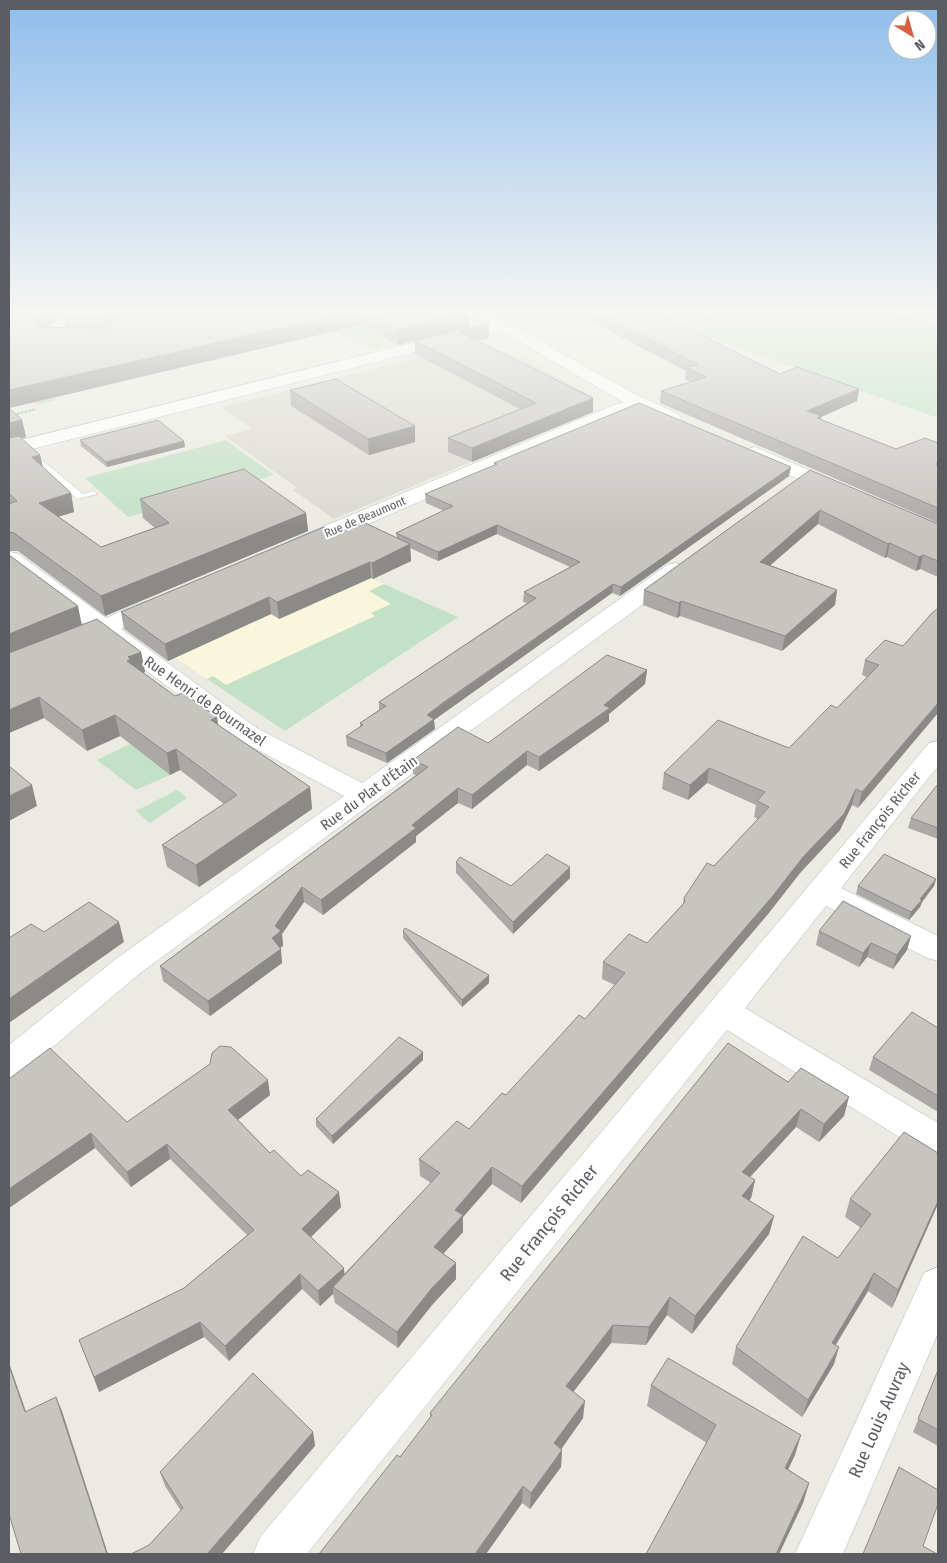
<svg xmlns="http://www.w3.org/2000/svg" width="947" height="1563" font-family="'Fira Sans Condensed',sans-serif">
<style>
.commercial{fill:#f9f6db}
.education{fill:#dbdad1}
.green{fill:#c2e1c6}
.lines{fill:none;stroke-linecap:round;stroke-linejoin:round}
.lane-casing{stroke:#b3b4b9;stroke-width:1}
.street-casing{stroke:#b3b4b9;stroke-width:1}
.secondary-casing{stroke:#b4b6bb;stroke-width:1}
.path{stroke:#9cc1ac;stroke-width:2;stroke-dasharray:3 1;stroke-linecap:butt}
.lane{fill:#fff;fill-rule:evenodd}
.street{fill:#fff;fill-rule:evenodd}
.secondary{fill:#fff;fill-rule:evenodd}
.wall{fill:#aba9a5}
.shaded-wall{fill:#8b8a86}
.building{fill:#c7c5c0;stroke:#8b8a86}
.labels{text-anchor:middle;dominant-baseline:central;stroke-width:4;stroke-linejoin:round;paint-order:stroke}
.far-street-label{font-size:12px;fill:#5b5d62;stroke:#fff}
.street-label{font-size:15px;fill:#5b5d62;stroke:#fff}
.near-street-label{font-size:18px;fill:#5b5d62;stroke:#fff}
</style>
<rect width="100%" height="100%" fill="#ecebe3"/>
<path class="commercial" d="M312,552L458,617L285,731L132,629Z"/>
<path class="education" d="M481,348L500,351L524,358L596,399L487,444L500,450L334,519L293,490L297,488L225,436L252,429L222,407L439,352Z"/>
<g class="green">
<path d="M325,309L404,342L372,350L335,332L327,333L52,398L57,400L37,405L14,386Z"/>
<path d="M726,309H882L938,326V418L676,326Z"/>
<path d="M226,440L274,475L128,517L85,478Z"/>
<path d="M384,584L458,617L285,731L207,679L213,676L226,685L375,616L371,613L391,604L369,591Z"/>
<path d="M130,744L170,775L136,790L97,760Z"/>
<path d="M177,790L187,798L150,823L136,811Z"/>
</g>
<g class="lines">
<g class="lane-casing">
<path id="lane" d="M28,448L83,494L93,491L98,494L77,499L25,453L23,451Z"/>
</g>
<g class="street-casing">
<g id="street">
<path d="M70,309H86L62,333L77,335L79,338L77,341L43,340L41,337L43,334Z"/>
<path d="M501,321L509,326L506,329L9,455V443Z"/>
<path d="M639,398L645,399L648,403L645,407L626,413L305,551L297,552L289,551L286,546L289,541L614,405Z"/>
<path d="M9,552L17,553L106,618C123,611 146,597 164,601L167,606L164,611L121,629L257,728L362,783L667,565L675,563L683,565L686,570L683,575L139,974L21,1074L9,1078V1045L117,958L344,796L239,740L101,637L9,674V658L87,626L9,568Z"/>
<path d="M938,741V766L841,888L938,936V961L927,958L826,906L745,1008L938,1123V1157L925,1153L727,1030L307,1554H253L260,1537L929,743Z"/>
<path d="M938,1267V1333L843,1554H795L924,1273Z"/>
</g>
</g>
<g class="secondary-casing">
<g id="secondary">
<path d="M464,309H483L631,392L678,414L681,418L678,422H666L619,400Z"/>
<path d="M755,447L844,485L847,489L844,493H830L748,457L746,453L748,449Z"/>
</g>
</g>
<path class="path" d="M9,416L36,409"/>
<use href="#lane" class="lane"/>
<use href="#street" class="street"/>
<use href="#secondary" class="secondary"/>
</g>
<g class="wall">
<path d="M9,309H67L48,327L66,328L63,316L70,309H128L108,329H112L132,309H465L469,312V327L398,345L361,325L9,408L22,420L26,437L21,438L40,455L43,467L71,493L74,512L58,517L101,547L155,528L143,518L140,499L306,513L308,531L105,616L18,551H9Z"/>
<path d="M561,309H649L780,374L859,389L857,401L821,417L820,419L896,449L938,443V523L660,403L661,391L691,382L685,379L686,371L585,318L580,319Z"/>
<path d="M928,309H938V312Z"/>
<path d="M489,325V338L477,340L593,412L472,462L448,452V438L520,409L415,354V341Z"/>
<path d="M290,390L415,442L369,455L291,406Z"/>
<path d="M80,440L184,441L185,447L107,467L81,446Z"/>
<path d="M494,463L789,476L620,596L612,593L444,713L434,720L435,729L387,763L347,746L346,736L360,727V723L379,710V702L527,603L523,602L524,592L570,567L497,534L438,561L410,548L411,561L373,579L371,578L279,619L271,614L168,661L124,629L121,612L334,535L397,538L396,533L444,511L426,503L425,494L494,466Z"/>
<path d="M810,470L938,524V577L920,569L916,571L887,557L885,558L818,524L770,565L837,590L835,605L782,651L680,616L677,618L643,605L644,590Z"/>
<path d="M9,555L82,625L141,652L145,672L143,673L175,696L217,717L218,725L310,787L312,809L199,887L167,867L162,845L224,804L180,770L170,775L120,736L87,751L44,718L9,733Z"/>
<path d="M903,646L858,808L852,805L840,830L800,873L768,914L521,1203L492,1184L463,1217V1232L443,1254L456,1279L432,1305L398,1348L335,1303L333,1294L320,1306L302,1289L229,1361L204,1337L99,1392L79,1340L184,1288L247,1235L170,1159L131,1187L95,1148L9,1208V1079L127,1122L270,1095L238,1120L270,1153L341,1207L311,1237L344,1274L431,1183L420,1176L419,1159L469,1129L506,1095L585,1019L615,985L602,979L603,962L647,943L683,904L684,898L758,819L754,817L756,805L707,783L688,800L662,789L664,773L789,748L837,708L867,677L862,675L865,660Z"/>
<path d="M647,670L645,684L609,714V721L539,771L527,765L472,809L458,803L416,836V842L323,915L304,902L282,934L283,946L280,948L282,963L210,1016L163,981L160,966L416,775L413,774V760L488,743Z"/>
<path d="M938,785V839L908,828L911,818Z"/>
<path d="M456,862L511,886L570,867V878L513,934L456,873Z"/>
<path d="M936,879L934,886L922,902L920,907L909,920L856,894L858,886Z"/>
<path d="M403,931L489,975V983L462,1007L403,938Z"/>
<path d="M819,931L911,936L907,950L893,969L867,957L859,967L816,945Z"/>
<path d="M938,1028V1112L869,1070L873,1057Z"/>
<path d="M423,1052V1060L333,1144L316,1126V1119Z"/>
<path d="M788,1082L844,1116L819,1142L796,1127L750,1177L755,1180L751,1198L749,1200L774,1216L769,1234L692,1334L667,1315L646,1345L611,1343L573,1392L583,1418L561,1449L562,1450L561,1467L530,1509L522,1503L486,1554H319L400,1457L430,1418V1413Z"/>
<path d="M850,1199L938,1204L892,1308L868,1291L836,1345L834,1364L802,1417L732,1364L736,1347L838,1258L861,1228L845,1217Z"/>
<path d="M938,1370V1446L913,1432Z"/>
<path d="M651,1385L795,1455L788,1469L809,1483L803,1503L779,1554H646L707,1443L647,1406Z"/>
<path d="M313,1432L315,1446L149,1545L181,1511L165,1486L160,1472Z"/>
</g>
<g class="shaded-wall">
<path d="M48,309H67L42,333L36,323L39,317Z"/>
<path d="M110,309H128L104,333L102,318Z"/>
<path d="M581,309H585V318L580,319Z"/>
<path d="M361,310V325L9,408V390Z"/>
<path d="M469,312V327L398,345L397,329Z"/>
<path d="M489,325V338L459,344V332Z"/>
<path d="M859,389L857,401L821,417L819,429L807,411Z"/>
<path d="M593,398V412L472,462V448Z"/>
<path d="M22,420L26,437L9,442V423Z"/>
<path d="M415,426V442L369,455L368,439Z"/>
<path d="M184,441L185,447L107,467L106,462Z"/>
<path d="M40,455L44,473L32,457Z"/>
<path d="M791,467L789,476L620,596L621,587Z"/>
<path d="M71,493L74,512L43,521L39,503Z"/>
<path d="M820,510L818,524L758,576L760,562Z"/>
<path d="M306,513L308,531L105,616L101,596Z"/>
<path d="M497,525V534L438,561V552Z"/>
<path d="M890,543L887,557L885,558L888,544Z"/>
<path d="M410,544L411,561L373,579L372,563Z"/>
<path d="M923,555L920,569L916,571L919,557Z"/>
<path d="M370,562L371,578L279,619L277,602Z"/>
<path d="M613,584L612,593L434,720L435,729L387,763L386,753L427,715Z"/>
<path d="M837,590L835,605L782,651L785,636Z"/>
<path d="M269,597L271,614L168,661L165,644Z"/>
<path d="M681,601L680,616L677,618L679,603Z"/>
<path d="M78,606L82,626L9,656V634Z"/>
<path d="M141,652L145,672L134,677L127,661L128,657Z"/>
<path d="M647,670L645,684L609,714V721L539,771V757L604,705Z"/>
<path d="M39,697L44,718L9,733V710Z"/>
<path d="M938,703V713L858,808L862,792Z"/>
<path d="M115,715L120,736L87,751L82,730Z"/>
<path d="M217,717L220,738L211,720Z"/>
<path d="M176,749L180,770L170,775L167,753Z"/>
<path d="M527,751V765L472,809V795Z"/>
<path d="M709,768L707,783L688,800L690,785Z"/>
<path d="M32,785L37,806L9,821V796Z"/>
<path d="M310,787L312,809L199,887L196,865Z"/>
<path d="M458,788V803L416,836V842L323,915L321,900L412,825Z"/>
<path d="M856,789L852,805L840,830L800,873L768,914L521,1203L522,1186Z"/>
<path d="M570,867V878L513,934V922Z"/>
<path d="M936,879L934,886L922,902L920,907L909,920L911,912Z"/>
<path d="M302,887L304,902L282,934L283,946L274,952L272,938L275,926Z"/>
<path d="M119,922L124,942L9,1023V999Z"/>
<path d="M911,936L907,950L893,969L897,955Z"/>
<path d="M871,943L867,957L859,967L863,953Z"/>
<path d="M281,949L282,963L210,1016L208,1001Z"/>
<path d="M489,975V983L462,1007V1000Z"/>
<path d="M423,1052V1060L333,1144L332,1136Z"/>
<path d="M268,1080L270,1095L231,1125L228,1110Z"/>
<path d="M849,1097L844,1116L819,1142L824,1124Z"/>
<path d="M801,1109L796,1127L738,1190L742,1172Z"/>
<path d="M91,1133L95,1148L9,1208V1189Z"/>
<path d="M167,1144L170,1159L131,1187L127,1172Z"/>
<path d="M492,1167V1184L463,1217V1232L434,1264V1247L455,1210Z"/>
<path d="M755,1180L751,1198L738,1214L742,1196Z"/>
<path d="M339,1192L341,1207L304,1244L302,1229Z"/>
<path d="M938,1201V1204L892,1308L898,1290Z"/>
<path d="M774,1216L769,1234L692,1334L695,1316Z"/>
<path d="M456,1263V1279L432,1305L398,1348L397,1332L432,1288Z"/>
<path d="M344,1268L345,1283L333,1287V1294L320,1306L318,1291Z"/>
<path d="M874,1273L868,1291L826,1360L832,1343Z"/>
<path d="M300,1274L302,1289L229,1361L225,1346Z"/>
<path d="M670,1297L667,1315L646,1345L649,1327Z"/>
<path d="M200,1322L204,1337L99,1392L94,1377Z"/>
<path d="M613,1325L611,1343L564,1404L566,1386Z"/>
<path d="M839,1347L834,1364L802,1417L808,1400Z"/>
<path d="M9,1363L31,1426L25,1412L9,1366Z"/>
<path d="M56,1397L62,1411L108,1554H107Z"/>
<path d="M585,1401L583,1418L553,1461L554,1443Z"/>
<path d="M313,1432L315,1446L222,1554H207Z"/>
<path d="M801,1435L795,1455L779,1488L785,1468Z"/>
<path d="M562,1450L561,1467L530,1509L531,1493Z"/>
<path d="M809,1483L803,1503L779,1554H776Z"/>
<path d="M523,1486L522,1503L486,1554H475Z"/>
</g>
<g class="building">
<path d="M9,309H48L39,317L36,323L40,327L112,329L132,309H465L469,312L397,329L361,310L9,390Z"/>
<path d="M70,309H110L102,318L63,316Z"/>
<path d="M591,309H649L780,374L797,367L859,389L807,411L821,416L817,418L896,449L925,438L938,443V463L936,464L938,465V508L661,391L706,377L686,367L698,365Z"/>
<path d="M486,324L489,325L459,332L593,398L472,448L448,438L536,403L415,341Z"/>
<path d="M336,379L415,426L368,439L290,390Z"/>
<path d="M639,403L791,467L621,587L613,584L444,702L427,715L434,719L386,753L346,736L363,725L360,723L386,706L379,702L536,598L524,592L580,562L497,525L438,552L396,533L453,506L425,494L497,464L494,463Z"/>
<path d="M9,408L22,420L9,423Z"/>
<path d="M158,420L184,441L106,462L80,440Z"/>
<path d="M19,436L40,455L32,457L71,493L39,503L101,547L169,523L140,499L244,469L306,513L101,596L14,533L9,532V504L17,501L9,493V438Z"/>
<path d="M810,470L938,524V561L923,555L919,557L890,543L888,544L820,510L760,562L837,590L785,636L681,601L679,603L644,590Z"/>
<path d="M363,522L410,544L372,563L370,562L277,602L269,597L165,644L121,612L324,527L334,535Z"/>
<path d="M9,555L78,606L9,634Z"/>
<path d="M938,608V703L862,792L856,789L844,814L803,857L772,897L522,1186L492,1167L455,1210L463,1215L434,1247L456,1263L432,1288L397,1332L333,1287L440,1173L419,1159L457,1121L469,1129L502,1093L506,1095L579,1015L585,1019L625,973L603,962L629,934L647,943L685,902L684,898L707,863L714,866L769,807L757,801L765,792L709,768L690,785L664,773L718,720L789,748L831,705L837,708L879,665L865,660L885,640L903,646L931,614Z"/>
<path d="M97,619L141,652L128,657L131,659L127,661L175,696L183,693L217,717L211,720L310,787L196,865L162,845L237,795L176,749L167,753L115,715L82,730L39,697L9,710V653Z"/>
<path d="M607,655L647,670L604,705L610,708L539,757L527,751L472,795L458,788L412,825L416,828L321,900L302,887L275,926L281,931L272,938L281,949L208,1001L160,966L428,767L413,760L458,727L488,743Z"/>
<path d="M9,766L32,785L9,796Z"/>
<path d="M938,784V828L911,818Z"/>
<path d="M547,854L570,867L513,922L456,862L460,857L511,886Z"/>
<path d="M884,854L936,879L920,899L922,900L911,912L858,886Z"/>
<path d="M843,901L911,936L897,955L871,943L863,953L819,931Z"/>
<path d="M89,902L119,922L9,999V938L31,924L44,932Z"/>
<path d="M405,928L489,975L462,1000L403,931Z"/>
<path d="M912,1012L938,1028V1096L873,1057Z"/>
<path d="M399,1037L423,1052L332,1136L316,1119Z"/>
<path d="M728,1043L788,1082L801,1068L849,1097L824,1124L801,1109L742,1172L755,1180L742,1196L774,1216L695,1316L670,1297L649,1327L613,1325L566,1386L585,1401L554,1443L562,1450L531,1493L523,1486L475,1554H319L397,1455L400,1457L432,1415L430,1413Z"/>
<path d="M220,1046L231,1047L268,1080L228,1110L270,1153L274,1150L301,1176L308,1170L339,1192L302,1229L344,1268L318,1291L300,1274L225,1346L200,1322L94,1377L79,1340L184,1288L254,1230L167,1144L127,1172L91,1133L9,1189V1079L50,1048L127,1122L210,1064L212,1053Z"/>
<path d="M904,1132L938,1153V1201L898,1290L874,1273L832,1343L839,1347L808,1400L736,1347L803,1236L838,1258L871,1214L850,1199Z"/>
<path d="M668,1358L801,1435L785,1468L809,1483L776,1554H646L716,1425L651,1385Z"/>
<path d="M9,1366L25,1412L56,1397L107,1554H21L9,1514Z"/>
<path d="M938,1370V1430L918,1419Z"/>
<path d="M253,1373L313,1432L207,1554H131L149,1545L183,1508L160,1472Z"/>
<path d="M899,1467L938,1490V1504L923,1546L937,1554H863Z"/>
</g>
<linearGradient id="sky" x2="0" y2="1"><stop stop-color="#8fbded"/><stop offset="0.59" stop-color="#f6f6f2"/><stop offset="1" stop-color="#f6f6f2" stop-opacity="0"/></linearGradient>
<rect width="947" height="528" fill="url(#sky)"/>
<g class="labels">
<g class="far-street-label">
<text transform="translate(365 517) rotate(-23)">Rue de Beaumont</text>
</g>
<g class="street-label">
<text transform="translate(205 701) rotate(35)">Rue Henri de Bournazel</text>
<text transform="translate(369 793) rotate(-36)">Rue du Plat d'Étain</text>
<text transform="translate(880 820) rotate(-51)">Rue François Richer</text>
</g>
<g class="near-street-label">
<text transform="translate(549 1223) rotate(-51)">Rue François Richer</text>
<text transform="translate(879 1420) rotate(-66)">Rue Louis Auvray</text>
</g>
</g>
<rect width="947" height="1563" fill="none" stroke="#5b5d62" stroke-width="20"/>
<g transform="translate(912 35) rotate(143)"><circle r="24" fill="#ffffff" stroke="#bdbec0"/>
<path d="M0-4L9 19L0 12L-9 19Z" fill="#d36142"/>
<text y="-8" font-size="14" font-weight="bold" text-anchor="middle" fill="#5b5d62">N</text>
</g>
</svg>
